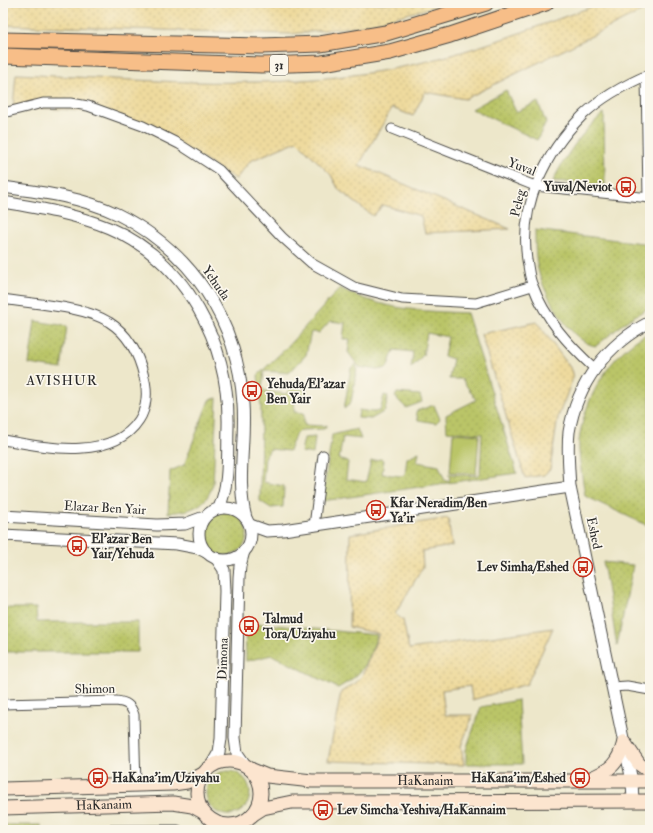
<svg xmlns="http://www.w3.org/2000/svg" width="653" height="833" font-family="'IM FELL Double Pica',serif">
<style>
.green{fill:#bac567;stroke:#727849}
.sand{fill:url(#sand-dots);stroke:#8c8264}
.park{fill:url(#park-dots);stroke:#727849}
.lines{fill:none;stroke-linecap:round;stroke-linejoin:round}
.minor-casing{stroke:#484743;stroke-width:11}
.tertiary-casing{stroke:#484743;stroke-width:13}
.secondary-casing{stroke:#484743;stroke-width:15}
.trunk-casing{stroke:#484743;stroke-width:17}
.minor{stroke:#fff;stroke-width:9}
.tertiary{stroke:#fff;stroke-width:11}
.secondary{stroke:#fce5cf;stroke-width:13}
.trunk{stroke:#f7be88;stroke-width:15}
.labels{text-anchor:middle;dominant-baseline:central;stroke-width:3.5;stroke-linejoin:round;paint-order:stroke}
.shield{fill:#fbf7ec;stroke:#696865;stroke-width:1}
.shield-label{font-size:12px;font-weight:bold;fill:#2b2b2b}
.street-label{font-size:13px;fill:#2b2b2b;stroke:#fbf7ec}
.poi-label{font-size:13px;font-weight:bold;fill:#2b2b2b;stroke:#fbf7ec;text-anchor:start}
.neighbourhood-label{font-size:14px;letter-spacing:1px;fill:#2b2b2b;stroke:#fbf7ec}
</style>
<defs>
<pattern id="sand-dots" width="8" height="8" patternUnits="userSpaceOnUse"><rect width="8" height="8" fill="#eeda9e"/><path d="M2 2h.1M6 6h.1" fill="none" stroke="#cb8" stroke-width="1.8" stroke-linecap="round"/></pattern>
<pattern id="park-dots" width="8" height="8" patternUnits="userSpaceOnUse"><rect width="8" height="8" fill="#bac567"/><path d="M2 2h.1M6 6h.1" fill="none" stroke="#a0a95a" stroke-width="1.8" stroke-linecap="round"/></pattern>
</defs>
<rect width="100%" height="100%" fill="#fbf7ec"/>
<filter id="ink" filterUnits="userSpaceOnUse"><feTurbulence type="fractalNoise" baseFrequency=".025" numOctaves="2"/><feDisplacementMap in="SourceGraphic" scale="8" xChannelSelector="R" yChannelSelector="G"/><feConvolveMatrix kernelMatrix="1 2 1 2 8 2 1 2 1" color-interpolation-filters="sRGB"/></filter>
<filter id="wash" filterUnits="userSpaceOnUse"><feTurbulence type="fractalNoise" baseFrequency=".012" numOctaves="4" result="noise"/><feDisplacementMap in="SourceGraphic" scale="16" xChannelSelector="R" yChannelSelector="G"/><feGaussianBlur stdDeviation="0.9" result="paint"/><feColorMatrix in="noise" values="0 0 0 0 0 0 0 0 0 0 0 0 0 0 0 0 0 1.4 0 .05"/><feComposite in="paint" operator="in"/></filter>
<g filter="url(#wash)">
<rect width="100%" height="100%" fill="#ede7ca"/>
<path class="green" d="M453,433L479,435L476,474L450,472Z"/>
<g class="sand">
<path d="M3,3H449L361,26L291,34L3,25Z"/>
<path d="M602,3H650V7L465,99L425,92L413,116L392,108L359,165L510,229L425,233L421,216L383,205L373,216L339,190L331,175L297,141L250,161L236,179C199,157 156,129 116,118C82,109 47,108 13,108L16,74C146,80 278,93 407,66C474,52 538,26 602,3Z"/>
<path d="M537,322L571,369L573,378L558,417L550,469L544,475L525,478L481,334Z"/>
<path d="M448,518L452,546L422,551L423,567L395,614L403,620L409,649L553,628L527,684L472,700L470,686L442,690L445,715H473L461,746L464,765L328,761L341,692L356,683L362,676L379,634L349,627L350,534Z"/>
</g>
<g class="park">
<path d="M506,90L516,112L538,102L546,123L537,140L472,109Z"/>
<path d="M604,113L605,185L553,181C566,154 582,132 604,113Z"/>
<path d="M535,230L650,244V307L628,320L596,346C571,343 545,295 539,273C535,259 535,244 535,230Z"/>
<path d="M340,288C383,310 420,311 467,313L517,473L322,501L332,435L357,429L361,439L343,437L339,459L348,462L346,479L366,482L371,461L380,459L384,460L382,474L402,476L405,474L407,458L419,452L417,462L439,466L445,481L450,480L449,474L477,476L480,473L482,434L447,431L446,415L476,400L462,379H449L453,359L444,356L448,337L427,333L423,355L411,368L413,352L394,350L387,368L377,370L359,367L348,352L350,339H343L345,323L330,321L319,333L311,332L306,355L289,373L264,371L262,388L265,391L287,394L292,387L307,390V395L295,394L294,412L304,413V425L324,426L327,425L324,429L302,430L296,433L289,451L270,449L265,458L263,482L284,486L283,507L271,508L260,501L261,408L258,375L286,348Z"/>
<path d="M35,321L67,326L61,369L29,364Z"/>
<path d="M650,332V517L646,525L585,496C583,479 578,459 579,441C584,399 610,352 650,332Z"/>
<path d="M355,364L357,368L351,403L344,409L351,368Z"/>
<path d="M397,393L420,395L422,402L406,408L395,397Z"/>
<path d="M384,395L388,396L385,411L371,419L358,418L359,410L373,412L380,411Z"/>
<path d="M217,398L213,484C206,508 190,511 168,513L170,471L184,465L209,400Z"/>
<path d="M434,405L440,419L436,423L418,420L416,411Z"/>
<path d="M315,437L313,454L301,452L304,438Z"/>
<circle cx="225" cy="534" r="22"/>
<path d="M603,562L633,565L617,646Z"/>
<path d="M5,608H36L37,622H138V652H6Z"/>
<path d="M245,623H253L377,635C366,665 367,671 338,688L272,655L246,661Z"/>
<path d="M518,700L522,764H466V750L481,707Z"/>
<circle cx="228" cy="793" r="22"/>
<rect x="3" y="825" width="38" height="5"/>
</g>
</g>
<g filter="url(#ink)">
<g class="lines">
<g class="minor-casing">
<g id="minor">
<path d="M646,76L648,198"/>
<path d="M3,113L43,103H71L88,106L143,126L179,144L219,170L282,237L311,263L354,287L402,299L476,303L532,286"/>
<path d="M392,129L535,186L650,198"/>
<path d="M3,299C32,304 85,306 109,322C128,334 139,355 144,377C148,391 147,408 139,420C112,462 43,447 3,440"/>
<path d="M594,368C569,345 545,319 533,286C529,278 529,269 527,260C519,205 545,153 583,115C602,97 626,84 650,74"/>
<path d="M314,526L323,455"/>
<path d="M612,687L627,686L650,690"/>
<path d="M3,704L116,701C126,702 131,705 134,715L136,786"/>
<path d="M209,818L215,830"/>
<path d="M103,830H178"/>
<path d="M235,830L239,823"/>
</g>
</g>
<g class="tertiary-casing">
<g id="tertiary">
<path d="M3,187C41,192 82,197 117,214C192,251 238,321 243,404C246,441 236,481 246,518"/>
<path d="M3,202C39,208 75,214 109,228C187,261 230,345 228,427C227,453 230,483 219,508"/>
<circle cx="225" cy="534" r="26"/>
<path d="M3,516L157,525L185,524L204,517"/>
<path d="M250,525L267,531L283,530L570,487"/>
<path d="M3,535L177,544L198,548L206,552"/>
<path d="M244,551L240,566L239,577L235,738L237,753L246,766"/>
<path d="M211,766L219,752L221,739L225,591L224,570L216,558"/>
<path d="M633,801L632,781L570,487C569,469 567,450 569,432C577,383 607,344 650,322"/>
</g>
</g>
<g class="secondary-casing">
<g id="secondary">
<path d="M624,742L639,764L650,772"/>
<circle cx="229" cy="793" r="32"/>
<path id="s1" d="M250,769L267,776L312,781H650"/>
<path d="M589,779C610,770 618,765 624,742"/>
<path d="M3,789L173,784L187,782L203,774"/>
<path id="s2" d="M3,808L173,803L192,806L203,812"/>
<path d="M252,815L263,808L292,802L650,801"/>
</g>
</g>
<g class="trunk-casing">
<g id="trunk">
<path d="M3,40L261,46L320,44L386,33L486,3"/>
<path d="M3,56L261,65L322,63L390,52L450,35L546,3"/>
</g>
</g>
<use href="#minor" class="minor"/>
<use href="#tertiary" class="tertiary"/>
<use href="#secondary" class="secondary"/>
<use href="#trunk" class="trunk"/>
</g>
</g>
<defs>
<g id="bus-ring" transform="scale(1)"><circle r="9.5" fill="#fbf7ec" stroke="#c8321e" stroke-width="1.5"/><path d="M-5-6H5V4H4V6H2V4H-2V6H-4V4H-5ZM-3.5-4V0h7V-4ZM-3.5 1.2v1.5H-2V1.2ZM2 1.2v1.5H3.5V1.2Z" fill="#c8321e"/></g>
</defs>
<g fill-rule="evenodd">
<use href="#bus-ring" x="626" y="187"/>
<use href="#bus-ring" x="252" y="391"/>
<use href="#bus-ring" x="376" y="510"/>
<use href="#bus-ring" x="77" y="546"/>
<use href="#bus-ring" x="583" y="567"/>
<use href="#bus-ring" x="249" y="626"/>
<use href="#bus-ring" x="98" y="778"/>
<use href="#bus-ring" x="580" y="778"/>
<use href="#bus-ring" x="323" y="810"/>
</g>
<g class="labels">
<rect class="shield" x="270" y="55" width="18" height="20" rx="3"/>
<g class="shield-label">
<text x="279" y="65">31</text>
</g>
<g class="street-label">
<text transform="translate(522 167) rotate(21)">Yuval</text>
<text transform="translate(518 203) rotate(-77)">Peleg</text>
<text transform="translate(216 283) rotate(55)">Yehuda</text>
<text transform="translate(105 508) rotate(3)">Elazar Ben Yair</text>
<text transform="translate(594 533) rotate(78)">Eshed</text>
<text transform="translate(223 659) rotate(-88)">Dimona</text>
<text transform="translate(95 689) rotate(-1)">Shimon</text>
<text stroke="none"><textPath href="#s1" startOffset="177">HaKanaim</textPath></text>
<text stroke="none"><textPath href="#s2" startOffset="101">HaKanaim</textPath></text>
</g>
<g class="poi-label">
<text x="612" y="187" text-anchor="end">Yuval/Neviot</text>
<text x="266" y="384">Yehuda/El'azar<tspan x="266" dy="15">Ben Yair</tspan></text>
<text x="390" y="503">Kfar Neradim/Ben<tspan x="390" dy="15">Ya'ir</tspan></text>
<text x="91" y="539">El'azar Ben<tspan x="91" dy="15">Yair/Yehuda</tspan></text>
<text x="569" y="567" text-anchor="end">Lev Simha/Eshed</text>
<text x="263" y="619">Talmud<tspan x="263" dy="15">Tora/Uziyahu</tspan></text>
<text x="112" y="778">HaKana'im/Uziyahu</text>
<text x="566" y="778" text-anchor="end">HaKana'im/Eshed</text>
<text x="337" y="810">Lev Simcha Yeshiva/HaKannaim</text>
</g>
<g class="neighbourhood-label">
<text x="62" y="380">AVISHUR</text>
</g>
</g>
<rect width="653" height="833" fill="none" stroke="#fbf7ec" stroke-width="16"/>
</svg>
